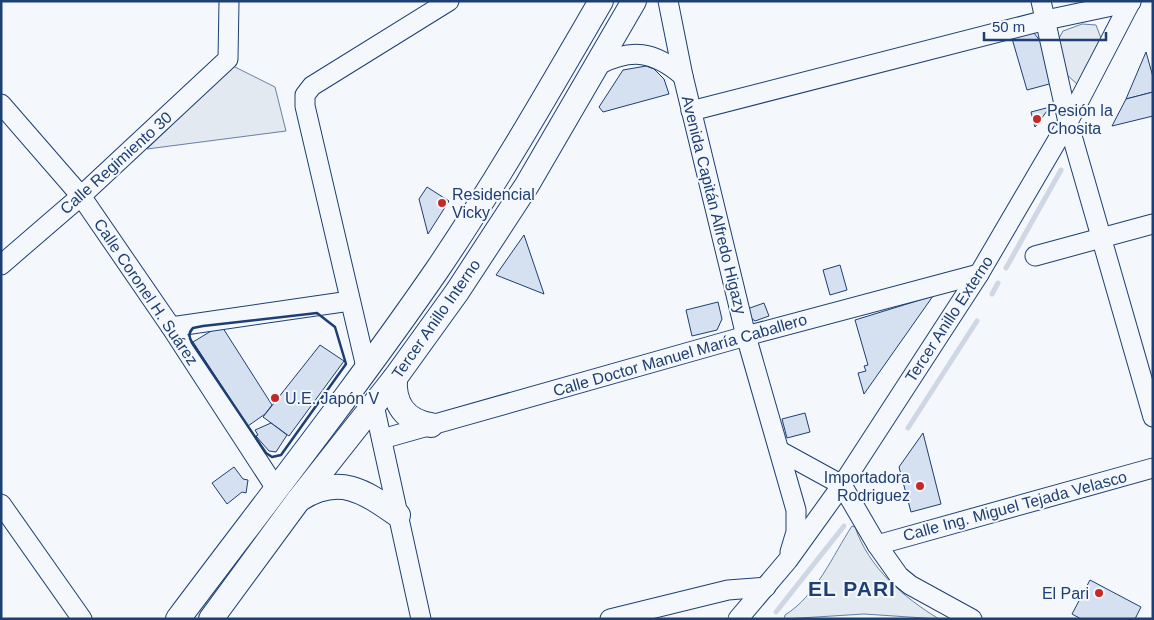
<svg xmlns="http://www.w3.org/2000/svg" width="1154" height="620" font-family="Helvetica,sans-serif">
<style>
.green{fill:#e3e9f0;stroke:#687fa3}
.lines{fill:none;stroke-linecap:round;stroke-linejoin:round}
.stream{stroke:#cfd7e4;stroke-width:5}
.building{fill:#d5e0f0;stroke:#1d3f73}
.minor-casing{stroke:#1d3f73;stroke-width:21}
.major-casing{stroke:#1d3f73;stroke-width:26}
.minor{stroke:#f4f7fb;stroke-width:19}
.major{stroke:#f4f7fb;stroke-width:24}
.wall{stroke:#1d3f73;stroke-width:2.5}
.poi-dot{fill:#c62828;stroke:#f4f7fb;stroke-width:2}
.labels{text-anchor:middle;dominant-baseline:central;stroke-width:4;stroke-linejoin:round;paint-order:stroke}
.poi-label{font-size:16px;fill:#1d3f73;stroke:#f4f7fb;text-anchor:start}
.street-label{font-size:16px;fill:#1d3f73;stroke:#f4f7fb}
.district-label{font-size:21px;font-weight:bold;letter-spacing:1px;fill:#1d3f73;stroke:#f4f7fb}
</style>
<rect width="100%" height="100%" fill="#f4f7fb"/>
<g class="green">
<path d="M1082,24L1096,25L1102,41L1078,85L1065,73L1057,42L1063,31Z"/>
<path d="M233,66L275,87L286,131L147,149Z"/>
<path d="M852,526L855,527C869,568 903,597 939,619L864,614L784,619L785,615C816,596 833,555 852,526Z"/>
</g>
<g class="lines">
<g class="stream">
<path d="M1006,268L1061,170"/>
<path d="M992,294L998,283"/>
<path d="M908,428L977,321"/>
<path d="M776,612L844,526"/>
</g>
</g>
<g class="building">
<path d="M1027,31L1034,33L1041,42L1053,83L1027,90L1011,35Z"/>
<path d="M1146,52L1153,77V92L1126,99Z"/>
<path d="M646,66L654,69L664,79L669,94L603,112L599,107L623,70Z"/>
<path d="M1153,92V116L1112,126L1126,99Z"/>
<path d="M1050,107L1035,127L1031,112Z"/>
<path d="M427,187L449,201L428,234L419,199Z"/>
<path d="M524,235L544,294L496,275Z"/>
<path d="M840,265L847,290L830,295L823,270Z"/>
<path d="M933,296L864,394L858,373L866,371L864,366L868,365L855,320Z"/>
<path d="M718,302L722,319L717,330L692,336L686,310Z"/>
<path d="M764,303L769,316L755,321L750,317L747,309Z"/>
<path d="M221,325L272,405L265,414L248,426L193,342Z"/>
<path d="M320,345L344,361L289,436L263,417Z"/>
<path d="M805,413L810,432L787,438L782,419Z"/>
<path d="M271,423L287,435L276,452L269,451L256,436L258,435L255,430Z"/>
<path d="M923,433L941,504L911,512L899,467Z"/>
<path d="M234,467L243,479L248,480L246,493L242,492L227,504L212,483Z"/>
<path d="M1090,580L1141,607L1135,619H1081L1072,614Z"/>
</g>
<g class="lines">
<g class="minor-casing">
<g id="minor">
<path d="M668,1L683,76L746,336L796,510V532L790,552"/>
<path d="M1041,1L1068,122L1153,417"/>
<path d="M598,65C632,48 654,51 683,76"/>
<path d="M1,104L81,196L171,327L277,490"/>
<path d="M691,111L1046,20L1131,2"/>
<path d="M1035,256L1153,224"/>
<path d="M1,265L81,196L228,59L229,1"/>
<path d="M171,327L350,301"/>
<path d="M366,367L305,106V95L312,86L449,1"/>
<path d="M374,405L421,619"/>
<path d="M382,439L746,336L979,274"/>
<path d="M780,451L842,485L877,545L899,576L910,585L972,619"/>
<path d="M1,504L82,619"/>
<path d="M877,545L1153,468"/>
<path d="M610,619L728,590L766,587"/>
<path d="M738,619L788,560L842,485L979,274L1068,122L1131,1"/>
</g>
</g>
<g class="major-casing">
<g id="major">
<path d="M395,378C393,404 405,421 431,425"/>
<path d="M300,499C339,474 364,491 398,515"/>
<path d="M178,619C265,503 355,389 437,270C496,183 548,92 601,1"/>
<path d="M211,619L297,502L395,378L457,292L527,185L634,1"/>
</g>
</g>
<use href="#minor" class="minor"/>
<use href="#major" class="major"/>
<path class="wall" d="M317,313L335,327L346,364L281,455L272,457L266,453L192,343C189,337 188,333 193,328L203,326Z"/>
</g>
<g class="poi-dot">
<circle cx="1037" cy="119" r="5"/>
<circle cx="442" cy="203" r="5"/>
<circle cx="275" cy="398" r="5"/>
<circle cx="920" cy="486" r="5"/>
<circle cx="1099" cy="593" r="5"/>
</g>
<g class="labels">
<g class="poi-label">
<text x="1047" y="110">Pesión la<tspan x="1047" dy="18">Chosita</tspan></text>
<text x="452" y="194">Residencial<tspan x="452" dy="18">Vicky</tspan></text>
<text x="285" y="398">U.E. Japón V</text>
<text x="910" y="477" text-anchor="end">Importadora<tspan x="910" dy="18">Rodriguez</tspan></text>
<text x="1089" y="593" text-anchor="end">El Pari</text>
</g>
<g class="street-label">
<text transform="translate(116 163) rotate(-42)">Calle Regimiento 30</text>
<text transform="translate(714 205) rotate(76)">Avenida Capitán Alfredo Higazy</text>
<text transform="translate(146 292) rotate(56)">Calle Coronel H. Suárez</text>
<text transform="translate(436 319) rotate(-55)">Tercer Anillo Interno</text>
<text transform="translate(949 319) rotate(-57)">Tercer Anillo Externo</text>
<text transform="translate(680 355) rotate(-16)">Calle Doctor Manuel María Caballero</text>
<text transform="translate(1015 506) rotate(-15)">Calle Ing. Miguel Tejada Velasco</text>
</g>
<g class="district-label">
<text x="852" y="588">EL PARI</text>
</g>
</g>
<rect width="1154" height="620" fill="none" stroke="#1d3f73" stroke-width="5"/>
<path d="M984 32v8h122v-8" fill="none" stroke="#1d3f73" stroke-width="2.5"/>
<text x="992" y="32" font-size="15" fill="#1d3f73" stroke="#f4f7fb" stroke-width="4" paint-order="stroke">50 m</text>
</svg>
